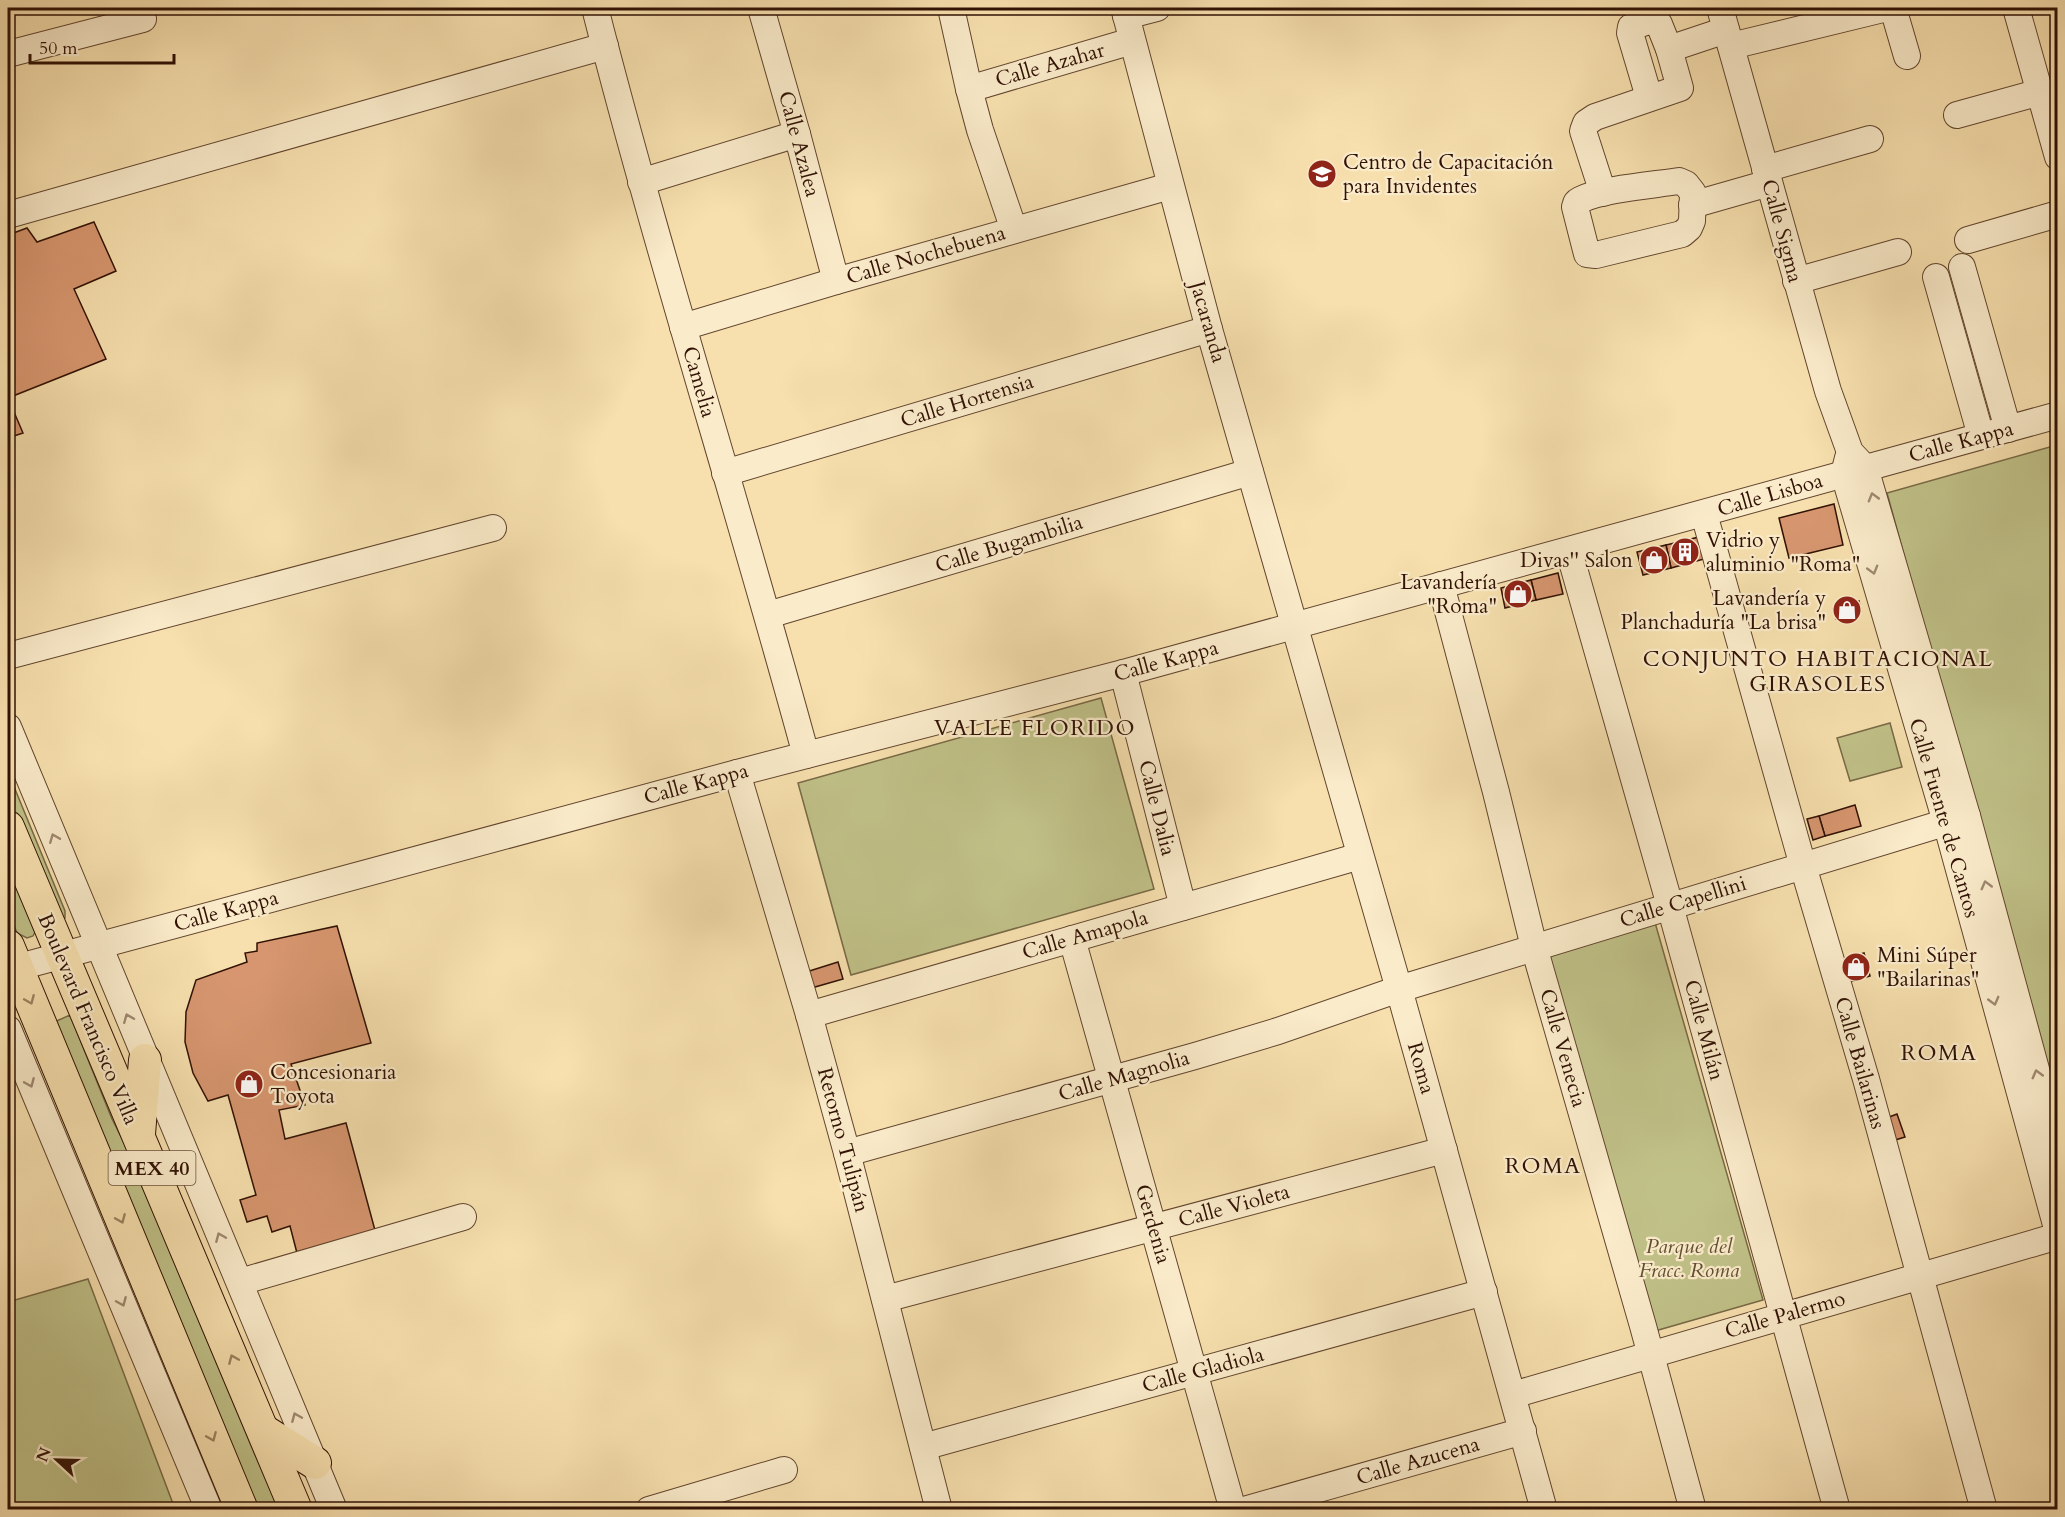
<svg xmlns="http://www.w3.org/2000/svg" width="2065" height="1517" font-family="Cardo,serif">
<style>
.green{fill:#c0c188;stroke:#786946;stroke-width:1.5}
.building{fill:#d7966f;stroke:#301104;stroke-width:1.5}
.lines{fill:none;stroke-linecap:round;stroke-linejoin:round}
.minor-casing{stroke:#62452e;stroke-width:28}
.major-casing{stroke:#301104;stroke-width:34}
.minor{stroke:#faebca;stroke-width:26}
.major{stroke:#f7e0ae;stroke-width:32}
.oneway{stroke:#9f8971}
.oneway2{stroke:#9d8362}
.labels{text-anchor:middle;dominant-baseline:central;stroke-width:4.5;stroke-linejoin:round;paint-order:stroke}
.shield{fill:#faebca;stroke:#6d523f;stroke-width:1.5}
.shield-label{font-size:20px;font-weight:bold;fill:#301104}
.street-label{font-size:21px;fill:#301104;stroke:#faebca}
.poi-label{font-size:21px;fill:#301104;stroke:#faebca;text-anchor:start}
.park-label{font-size:21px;font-style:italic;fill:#624f32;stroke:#faebca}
.neighbourhood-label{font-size:22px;letter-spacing:1.5px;fill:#301104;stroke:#faebca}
</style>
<rect width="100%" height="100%" fill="#f7e0ae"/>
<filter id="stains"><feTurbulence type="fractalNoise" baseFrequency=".00333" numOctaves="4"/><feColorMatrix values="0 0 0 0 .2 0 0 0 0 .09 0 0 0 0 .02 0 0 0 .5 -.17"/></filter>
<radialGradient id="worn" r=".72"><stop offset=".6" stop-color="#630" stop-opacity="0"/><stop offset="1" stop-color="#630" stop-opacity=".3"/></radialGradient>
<g class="green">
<path d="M2057,445V1112L1887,493Z"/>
<path d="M1101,698L1154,889L851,975L798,783Z"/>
<path d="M1890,723L1902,767L1850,781L1837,738Z"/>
<path d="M8,772L65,911V918L61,922L51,917L8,811Z"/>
<path d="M8,857L35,932L33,936L27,938L17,933L8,910Z"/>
<path d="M1654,919L1763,1300L1648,1333L1542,951Z"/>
<path d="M70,1015L112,1119L173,1239L284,1509H252L50,1024Z"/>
<path d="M88,1279L175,1509H8V1302Z"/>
</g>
<g class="building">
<path d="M94,222L116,271L74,289L106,359L8,398L23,433L8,438V235L27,228L37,242Z"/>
<path d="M1834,504L1843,545L1789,558L1779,518Z"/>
<path d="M1699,537L1704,559L1671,568L1666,545Z"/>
<path d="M1666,545L1671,568L1643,575L1637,552Z"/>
<path d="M1558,573L1563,594L1536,600L1531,580Z"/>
<path d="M1531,580L1536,600L1505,608L1501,588Z"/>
<path d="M1859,601L1861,611L1836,619L1833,609Z"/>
<path d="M1855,805L1861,826L1825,836L1819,816Z"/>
<path d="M1819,816L1825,836L1813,840L1807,819Z"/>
<path d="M337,926L371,1043L291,1064L305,1105L279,1110L285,1139L346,1123L376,1234L298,1257L290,1226L272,1232L267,1216L247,1222L240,1200L256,1195L228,1095L208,1101L193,1073L185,1042L186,1012L196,980L247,962L245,953L257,951V943Z"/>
<path d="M1864,953L1870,976L1849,982L1843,959Z"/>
<path d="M838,962L843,979L808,989L803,973Z"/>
<path d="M1897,1114L1905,1137L1892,1141L1884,1119Z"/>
</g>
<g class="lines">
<g class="minor-casing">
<g id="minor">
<path d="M595,8C659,258 738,505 806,755"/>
<path d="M761,8L797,134L836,281"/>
<path d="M951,8L969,89L980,130L1014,230"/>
<path d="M1124,8L1209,329L1399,989L1544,1510"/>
<path d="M1720,8L1828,391L1850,452L1865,468L1967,816L2058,1150"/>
<path d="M1893,8L1907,56"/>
<path d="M2016,8L2058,157"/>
<path d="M1126,16L1157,8"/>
<path d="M1731,46L1887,8"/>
<path d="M8,54L143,19"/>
<path d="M969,89L1132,41"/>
<path d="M1649,97L1630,33L1631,27L1655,19L1659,24L1669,49L1726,30"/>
<path d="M1957,115L2040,92"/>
<path d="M1765,169L1870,139"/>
<path d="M1679,181L1686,184L1693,193L1692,221L1689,228L1682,234L1596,255L1587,254L1575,207C1576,203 1576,202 1580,200C1601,189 1654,185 1679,181Z"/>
<path d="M641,182L797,134"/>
<path d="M1603,193L1583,131L1586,123L1595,117L1680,88L1669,49"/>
<path d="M1692,205L1769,183"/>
<path d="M8,215L605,46"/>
<path d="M1968,240L2058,214"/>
<path d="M1962,267L2008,429"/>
<path d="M1936,277L1981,436"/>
<path d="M1796,281L1898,252"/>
<path d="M683,327L836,281L1170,186"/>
<path d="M1848,458L1844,474L1946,822L2058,1232"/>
<path d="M725,473L1209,329"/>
<path d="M1704,514L1803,866L1866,1079L1984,1510"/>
<path d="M1569,551L1665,888L1837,1510"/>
<path d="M1441,585L1496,792L1534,947L1643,1326L1693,1510"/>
<path d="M768,615L1250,472"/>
<path d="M8,656L493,528"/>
<path d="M1123,673L1183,907"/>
<path d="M8,727L334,1510"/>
<path d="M737,773L809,1015L847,1153L939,1510"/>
<path d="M1072,939L1233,1510"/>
<path d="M8,970L737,773L1123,673L2058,415"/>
<path d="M809,1015L1360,856"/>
<path d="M8,1029L209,1510"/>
<path d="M847,1153L1195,1056L1278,1031L1399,989L1967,816"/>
<path d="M240,1282L463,1217"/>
<path d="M885,1299L1444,1150"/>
<path d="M1513,1395L2058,1236"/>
<path d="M923,1447L1484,1292"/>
<path d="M649,1510L784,1470"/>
<path d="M1244,1510L1523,1431"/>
</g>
</g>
<g class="major-casing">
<g id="major">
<path d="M8,827L296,1510"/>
<path d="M8,946L242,1510"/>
<path d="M139,1134L145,1060"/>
<path d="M264,1431L315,1463"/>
</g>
</g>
<use href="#minor" class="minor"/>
<use href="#major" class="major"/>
</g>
<defs><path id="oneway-chevron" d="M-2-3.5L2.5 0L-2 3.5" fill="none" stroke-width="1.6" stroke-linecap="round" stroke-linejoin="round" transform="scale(1.5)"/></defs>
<g class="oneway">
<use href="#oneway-chevron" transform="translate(1873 497) rotate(-106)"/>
<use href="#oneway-chevron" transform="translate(1873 570) rotate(74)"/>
<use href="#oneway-chevron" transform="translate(54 838) rotate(-112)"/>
<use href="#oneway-chevron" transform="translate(1986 885) rotate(-105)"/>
<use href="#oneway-chevron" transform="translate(1994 1001) rotate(75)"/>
<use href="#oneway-chevron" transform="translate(128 1018) rotate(-112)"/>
<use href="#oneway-chevron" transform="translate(2037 1074) rotate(-105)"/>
<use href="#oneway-chevron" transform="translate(30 1083) rotate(67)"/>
<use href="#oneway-chevron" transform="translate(220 1237) rotate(-113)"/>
<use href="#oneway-chevron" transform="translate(122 1302) rotate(67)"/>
<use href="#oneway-chevron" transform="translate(296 1417) rotate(-113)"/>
</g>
<g class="oneway2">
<use href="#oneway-chevron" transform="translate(30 1000) rotate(67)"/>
<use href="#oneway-chevron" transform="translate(121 1219) rotate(67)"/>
<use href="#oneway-chevron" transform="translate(233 1359) rotate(-113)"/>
<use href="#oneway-chevron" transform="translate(212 1437) rotate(67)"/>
</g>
<defs>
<g id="university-disc" transform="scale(1.5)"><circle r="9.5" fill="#8f2418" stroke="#faebca"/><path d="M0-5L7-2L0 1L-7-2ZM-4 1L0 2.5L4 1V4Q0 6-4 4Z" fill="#fff"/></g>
<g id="building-disc" transform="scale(1.5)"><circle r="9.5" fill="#8f2418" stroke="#faebca"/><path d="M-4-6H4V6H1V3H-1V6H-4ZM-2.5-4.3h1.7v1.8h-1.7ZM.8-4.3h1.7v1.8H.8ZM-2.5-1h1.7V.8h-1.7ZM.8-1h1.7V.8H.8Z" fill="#fff"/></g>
<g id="shop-disc" transform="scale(1.5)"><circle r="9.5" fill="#8f2418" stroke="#faebca"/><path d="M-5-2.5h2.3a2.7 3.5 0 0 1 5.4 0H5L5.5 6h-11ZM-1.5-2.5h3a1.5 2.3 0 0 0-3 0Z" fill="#fff"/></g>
</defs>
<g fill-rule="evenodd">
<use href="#university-disc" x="1322" y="174"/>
<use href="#building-disc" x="1685" y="552"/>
<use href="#shop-disc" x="1654" y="560"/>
<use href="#shop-disc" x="1518" y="594"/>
<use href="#shop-disc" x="1847" y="610"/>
<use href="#shop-disc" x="1856" y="967"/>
<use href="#shop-disc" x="249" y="1084"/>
</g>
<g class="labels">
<rect class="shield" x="108.5" y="1151" width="87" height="34" rx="4.5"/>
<g class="shield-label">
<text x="152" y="1168">MEX 40</text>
</g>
<g class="street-label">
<text transform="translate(1050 65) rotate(-16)">Calle Azahar</text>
<text transform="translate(799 144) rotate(75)">Calle Azalea</text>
<text transform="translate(1782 231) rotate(75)">Calle Sigma</text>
<text transform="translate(926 255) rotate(-16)">Calle Nochebuena</text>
<text transform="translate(1208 322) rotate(74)">Jacaranda</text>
<text transform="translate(699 382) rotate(74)">Camelia</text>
<text transform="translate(967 401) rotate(-17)">Calle Hortensia</text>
<text transform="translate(1961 442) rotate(-15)">Calle Kappa</text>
<text transform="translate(1770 495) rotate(-16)">Calle Lisboa</text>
<text transform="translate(1009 544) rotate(-17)">Calle Bugambilia</text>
<text transform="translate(1166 661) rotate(-15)">Calle Kappa</text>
<text transform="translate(696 784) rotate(-15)">Calle Kappa</text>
<text transform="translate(1157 808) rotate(76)">Calle Dalia</text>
<text transform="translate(1944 818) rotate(74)">Calle Fuente de Cantos</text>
<text transform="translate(1683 902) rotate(-17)">Calle Capellini</text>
<text transform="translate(226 911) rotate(-15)">Calle Kappa</text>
<text transform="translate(1085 935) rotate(-16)">Calle Amapola</text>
<text transform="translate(88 1019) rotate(67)">Boulevard Francisco Villa</text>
<text transform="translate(1704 1030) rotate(75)">Calle Milán</text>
<text transform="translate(1563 1048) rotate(74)">Calle Venecia</text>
<text transform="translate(1860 1063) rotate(74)">Calle Bailarinas</text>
<text transform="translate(1421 1068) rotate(74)">Roma</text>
<text transform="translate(1124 1076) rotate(-16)">Calle Magnolia</text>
<text transform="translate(843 1140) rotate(75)">Retorno Tulipán</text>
<text transform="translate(1234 1206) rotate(-15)">Calle Violeta</text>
<text transform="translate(1153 1224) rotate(74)">Gerdenia</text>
<text transform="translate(1785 1315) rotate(-16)">Calle Palermo</text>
<text transform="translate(1203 1370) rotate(-15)">Calle Gladiola</text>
<text transform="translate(1418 1461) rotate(-16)">Calle Azucena</text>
</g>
<g class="poi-label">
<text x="1343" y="162">Centro de Capacitación<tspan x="1343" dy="24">para Invidentes</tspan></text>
<text x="1706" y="540">Vidrio y<tspan x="1706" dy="24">aluminio "Roma"</tspan></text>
<text x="1633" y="560" text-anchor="end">Divas'' Salon</text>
<text x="1497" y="582" text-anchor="end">Lavandería<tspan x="1497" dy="24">"Roma"</tspan></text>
<text x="1826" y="598" text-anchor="end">Lavandería y<tspan x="1826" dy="24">Planchaduría "La brisa"</tspan></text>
<text x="1877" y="955">Mini Súper<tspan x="1877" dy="24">"Bailarinas"</tspan></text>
<text x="270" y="1072">Concesionaria<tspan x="270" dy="24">Toyota</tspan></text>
</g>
<g class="park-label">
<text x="1689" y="1246">Parque del<tspan x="1689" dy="24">Fracc. Roma</tspan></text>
</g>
<g class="neighbourhood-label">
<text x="1818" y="659">CONJUNTO HABITACIONAL<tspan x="1818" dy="25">GIRASOLES</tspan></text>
<text x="1035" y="728">VALLE FLORIDO</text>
<text x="1939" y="1053">ROMA</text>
<text x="1543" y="1166">ROMA</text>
</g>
</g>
<rect width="2065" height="1517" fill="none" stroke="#f7e0ae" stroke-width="30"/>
<rect x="9" y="9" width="2047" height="1499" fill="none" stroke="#301104" stroke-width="3"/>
<rect x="15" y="15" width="2035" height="1487" fill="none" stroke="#301104" stroke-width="1.5"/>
<g transform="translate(57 1460) rotate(292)" stroke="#faebca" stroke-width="4.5" paint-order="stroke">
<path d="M0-4.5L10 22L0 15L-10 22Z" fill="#301104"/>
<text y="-9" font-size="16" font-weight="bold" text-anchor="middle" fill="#301104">N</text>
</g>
<path d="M30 54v9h144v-9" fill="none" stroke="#301104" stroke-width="3"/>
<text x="39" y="54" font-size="18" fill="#301104" stroke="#faebca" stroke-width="4.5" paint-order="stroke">50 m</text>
<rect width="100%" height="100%" filter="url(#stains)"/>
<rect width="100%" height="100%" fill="url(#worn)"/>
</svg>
